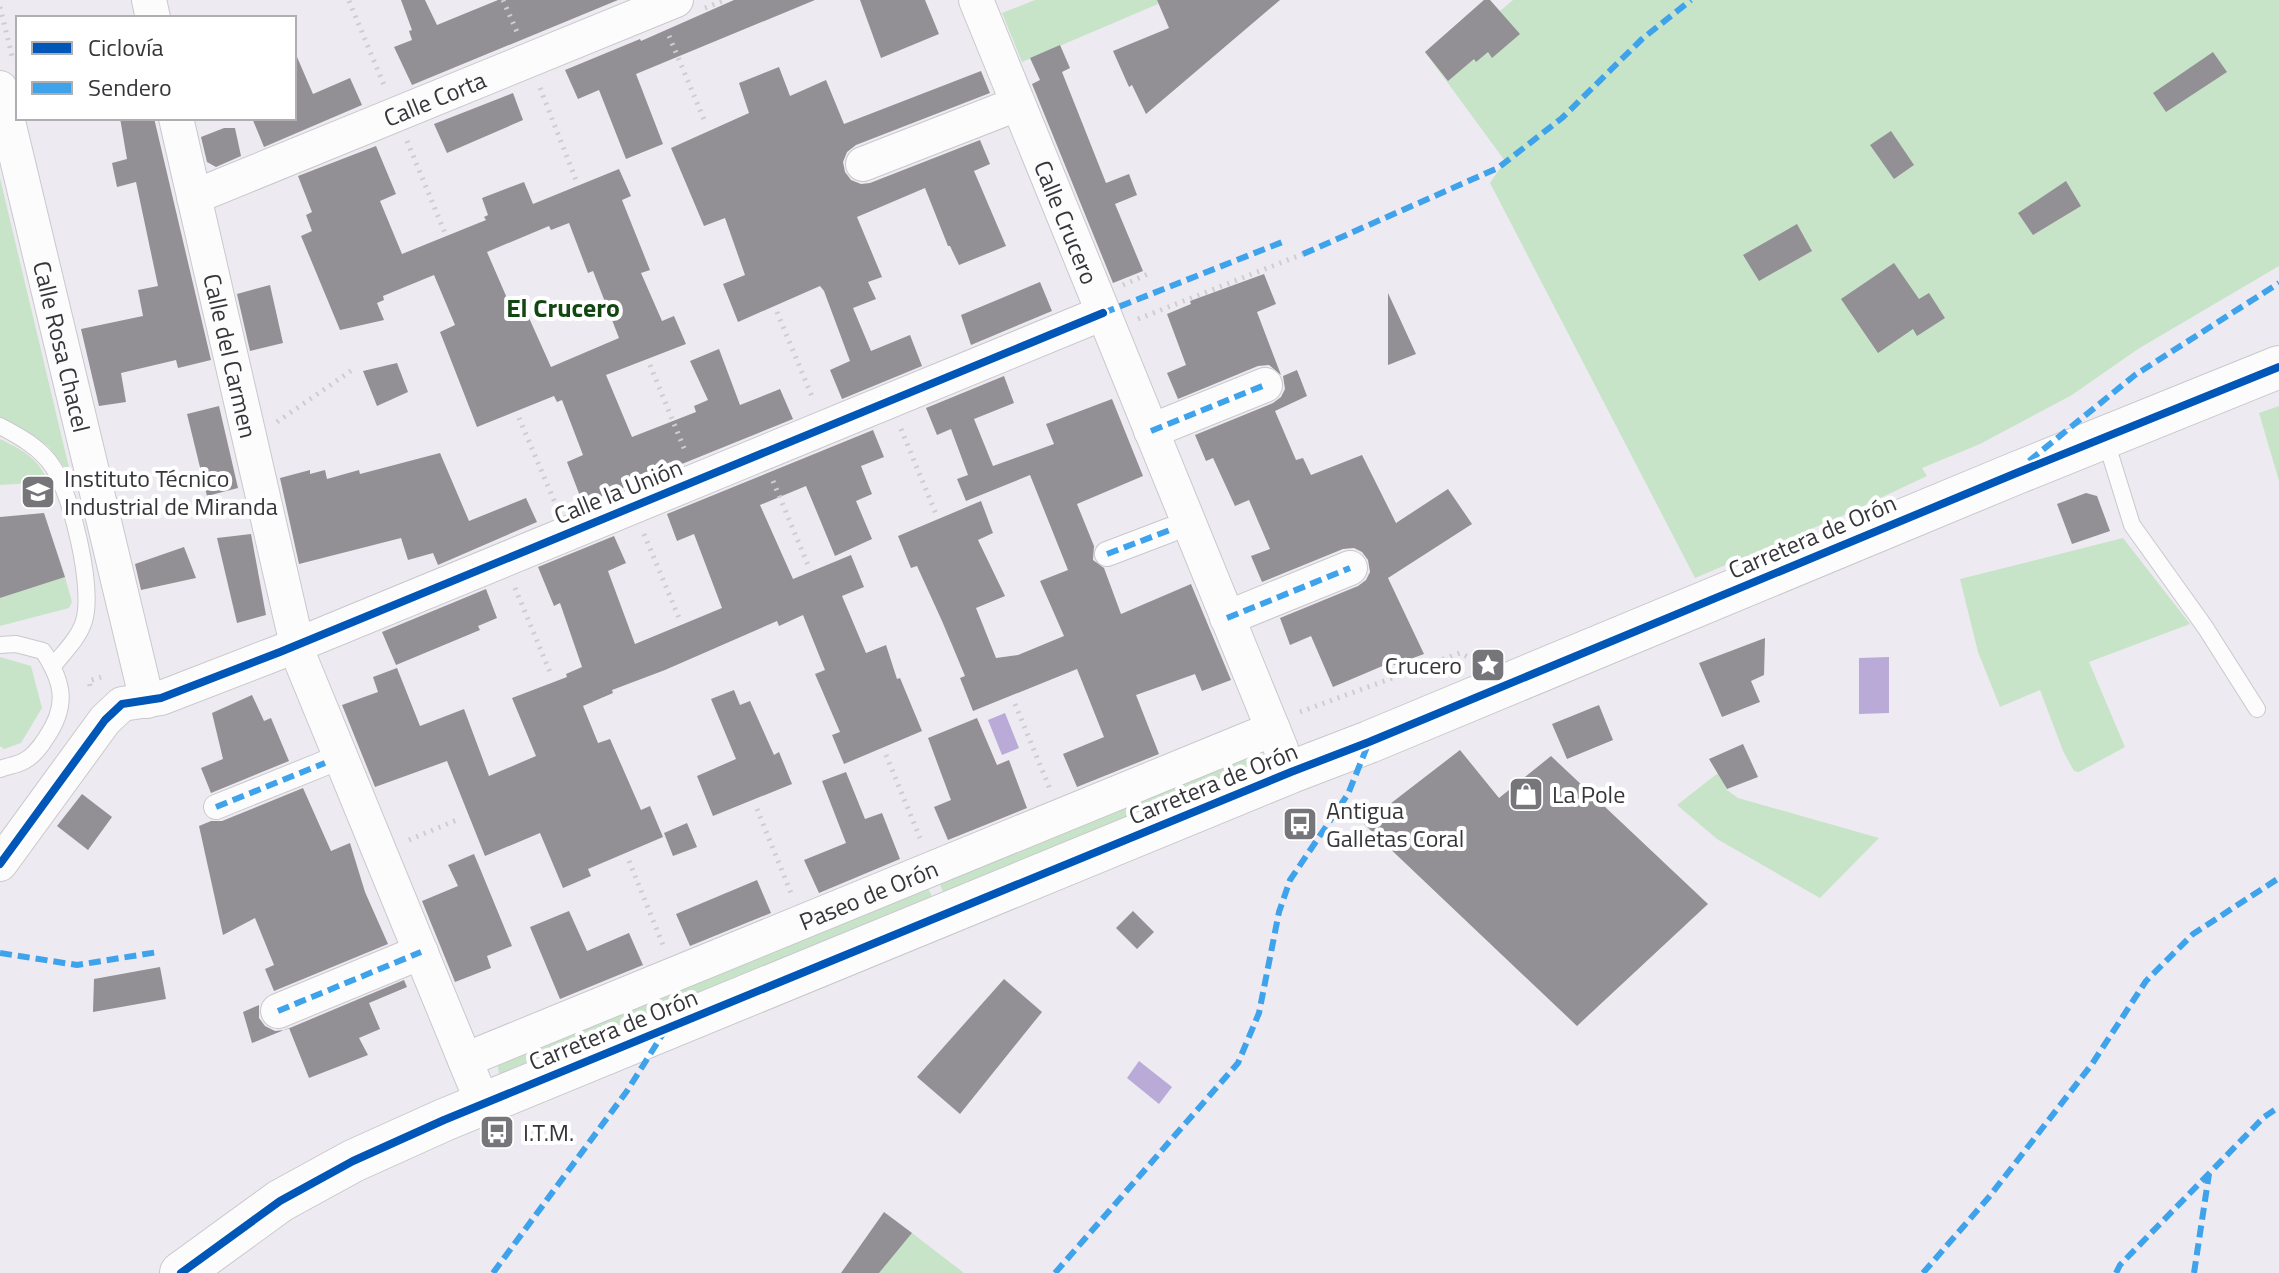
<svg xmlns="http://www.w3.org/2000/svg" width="2279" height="1273" font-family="'Titillium Web',sans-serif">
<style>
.green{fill:#c8e4c8}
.water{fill:#b9aad8}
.building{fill:#929095;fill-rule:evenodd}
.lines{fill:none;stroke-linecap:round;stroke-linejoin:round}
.service-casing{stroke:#c9c8cc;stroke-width:18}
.pedestrian-casing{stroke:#c9c8cc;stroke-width:26}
.minor-casing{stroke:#c9c8cc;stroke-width:36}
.tertiary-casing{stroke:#c9c8cc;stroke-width:44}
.path{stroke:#cecdcf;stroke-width:5;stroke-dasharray:2 6;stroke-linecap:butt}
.service{stroke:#fcfcfd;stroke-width:16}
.pedestrian{stroke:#fcfcfd;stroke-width:24}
.minor{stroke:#fcfcfd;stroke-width:34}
.tertiary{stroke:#fcfcfd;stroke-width:42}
.quiet{stroke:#3fa3ec;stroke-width:6;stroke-dasharray:12 6;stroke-linecap:butt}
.cycleway-casing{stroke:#fff;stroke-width:13}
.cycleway{stroke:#0057b8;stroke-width:8}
.labels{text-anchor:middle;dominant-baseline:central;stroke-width:8;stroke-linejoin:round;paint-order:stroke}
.street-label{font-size:24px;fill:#363539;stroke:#fff}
.poi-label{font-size:24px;fill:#363539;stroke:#fff;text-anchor:start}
.neighbourhood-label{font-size:26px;font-weight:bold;fill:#124711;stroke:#fff}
</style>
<rect width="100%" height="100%" fill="#edebf1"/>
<g class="green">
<path d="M1035,0H1157L1158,4L1022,62L1002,13Z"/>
<path d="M1484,0H1490L1500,11L1513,0H2279V266L2138,349L2072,395L1980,444L1922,468L1927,476L1844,515L1695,578L1490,183L1505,161L1425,52Z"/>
<path d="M0,178L71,476L48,446L0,417Z"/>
<path d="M2279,406V481L2259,413Z"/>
<path d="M0,439C27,452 39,459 51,487L32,483L0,485Z"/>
<path d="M2123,538L2190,624L2089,662L2125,747L2079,772L2074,771L2063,751L2040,690L2000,707L1978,652L1960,579Z"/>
<path d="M65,577L72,602L69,608L0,626V598Z"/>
<path d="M0,657L31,666L42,708L21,743L4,749L0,746Z"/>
<path d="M1238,756L1247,761L1249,767L943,892L938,880Z"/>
<path d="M1718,773L1727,790L1738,798L1879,838L1820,898L1717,839L1677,805Z"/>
<path d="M926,885L932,896L499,1074L497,1060Z"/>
<path d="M912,1233L964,1273H878Z"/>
</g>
<g class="water">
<path d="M1889,657V713L1859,714V658Z"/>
<path d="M1005,713L1019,748L1002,755L988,720Z"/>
<path d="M1139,1061L1172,1087L1159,1104L1127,1078Z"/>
</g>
<g class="building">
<path d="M401,0H425L437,25L498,0H618L412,85L394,47L412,40L409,31L412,30Z"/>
<path d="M734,0H815L636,74L663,144L626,159L599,90L578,99L565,70L640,39L641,41Z"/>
<path d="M860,0H925L939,34L881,58Z"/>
<path d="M1157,0H1280L1146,114L1132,85L1129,87L1113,51L1169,28Z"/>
<path d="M1484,0H1490L1520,34L1492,58L1488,52L1476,62L1474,59L1448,81L1425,52Z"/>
<path d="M1060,45L1070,68L1062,72L1106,183L1129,174L1137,195L1115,204L1143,271L1113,283L1032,84L1040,80L1030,58Z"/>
<path d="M294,50L313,94L350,78L362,105L264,147L252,118H294Z"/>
<path d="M2213,52L2227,72L2166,112L2153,93Z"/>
<path d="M779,67L790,96L826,80L844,124L981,71L990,93L856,145L847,152L843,162L845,172L851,180L861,184L870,183L980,140L990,164L974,171L1006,246L959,265L950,246H948L925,188L857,217L882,277L868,282L876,299L853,308L871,351L910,335L922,366L842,399L830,370L850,361L824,291L820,286L738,322L723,284L745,275L725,218L704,226L671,148L749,113L739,83Z"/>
<path d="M513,93L523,120L447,153L434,124Z"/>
<path d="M120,118H154L211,360L178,368L176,360L121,373L126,402L99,406L81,329L143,316L138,290L158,286L136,182L117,187L112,163L127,159Z"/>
<path d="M224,128H235L241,156L216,167L207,162L201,137Z"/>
<path d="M1891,131L1914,165L1894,179L1870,145Z"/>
<path d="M376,146L396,194L380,201L402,254L486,220L484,217L488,215L482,198L524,182L533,204L619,169L631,196L622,200L650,270L641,273L662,321L674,316L686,344L606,375L632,437L696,412L694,406L708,400L690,361L719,349L740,405L780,389L793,419L583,504L567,462L583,455L562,400L557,402L554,396L477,427L440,332L455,325L434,275L383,296L384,300L377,303L384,320L340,330L301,236L312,231L306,215L312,212L298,176ZM569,223L588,273L593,271L619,338L551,367L521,300L510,305L487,252L549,226L551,230Z"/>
<path d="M2066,181L2081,206L2033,235L2018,213Z"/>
<path d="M1797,224L1812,251L1759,281L1743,255Z"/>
<path d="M1894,263L1919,299L1929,293L1945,318L1917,336L1913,329L1878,353L1841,299Z"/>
<path d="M1264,274L1276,304L1257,312L1281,375L1269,365L1258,366L1178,399L1167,373L1186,365L1167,314L1191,304L1190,301Z"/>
<path d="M1040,282L1052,311L971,345L961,315Z"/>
<path d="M270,285L283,343L250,351L237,294Z"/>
<path d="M1388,293L1416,354L1388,365Z"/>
<path d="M397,363L408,392L377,406L363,371Z"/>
<path d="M1297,370L1307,396L1275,411L1296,460L1303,458L1311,475L1362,455L1396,523L1448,489L1472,524L1388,578L1424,654L1394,665L1392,662L1333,687L1311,636L1290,645L1280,618L1358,586L1366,580L1370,572L1368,560L1362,552L1354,548L1343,549L1262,582L1251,556L1270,549L1249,500L1235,506L1213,458L1206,461L1195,435L1273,403L1281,397L1285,389L1283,376Z"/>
<path d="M1004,376L1014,403L974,419L993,466L1054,444L1046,424L1112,399L1143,476L1077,504L1094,546L1093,560L1104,568L1121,614L1191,584L1231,680L1202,691L1195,674L1136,695L1159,754L1077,787L1063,754L1104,737L1077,669L973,711L960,678L965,676L942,621L917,566L911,568L898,536L981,501L993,533L978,540L1005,596L976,608L996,658L1018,655L1064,636L1040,581L1068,570L1030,475L966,501L957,479L968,475L951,429L937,435L926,408Z"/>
<path d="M219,406L238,488L207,496L187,414Z"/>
<path d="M873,430L884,457L861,466L872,494L856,501L872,539L835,556L806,486L760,505L793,579L851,555L864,587L842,596L866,653L886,645L897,679L900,678L922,731L844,764L832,735L840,732L815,674L825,670L803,615L779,626L777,621L665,670L612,690L613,693L583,706L598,743L610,739L641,810L650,806L663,837L588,869L591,876L563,888L540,833L485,856L447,761L375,787L342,705L378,692L373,677L397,668L420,726L464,709L489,776L536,756L512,698L567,677L566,674L582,667L560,603L554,606L538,567L614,536L626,563L608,571L635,644L681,625L722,608L694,534L677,541L667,514Z"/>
<path d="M440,453L469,521L526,498L537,522L438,565L433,553L408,560L401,538L299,564L280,478L310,470V474L325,470L327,479L359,470L360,474Z"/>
<path d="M2086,493L2097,496L2110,531L2072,544L2057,504Z"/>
<path d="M44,513L65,577L0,598V517Z"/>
<path d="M251,534L266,615L237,623L217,538Z"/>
<path d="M184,547L196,578L141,590L135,564Z"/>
<path d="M486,589L497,618L478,626L480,630L396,665L382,632Z"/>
<path d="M1765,638L1764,675L1751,681L1760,702L1722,717L1699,663Z"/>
<path d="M734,690L740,705L750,701L774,755L779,752L792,784L713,816L697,776L736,759L711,699Z"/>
<path d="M252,695L264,721L271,718L289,761L211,793L201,768L223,759L212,713Z"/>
<path d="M1599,705L1613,740L1567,759L1552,724Z"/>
<path d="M977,718L997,765L1009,760L1027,808L948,840L934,807L951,800L928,738Z"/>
<path d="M1743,744L1758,777L1727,789L1709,759Z"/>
<path d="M1460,750L1499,798L1551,756L1708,904L1577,1026L1364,824Z"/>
<path d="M846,772L865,819L882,813L900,859L819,893L804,860L846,843L822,781Z"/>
<path d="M303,788L331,851L350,843L365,892L388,944L274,991L265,969L274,965L255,918L223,935L199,826L211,821H222Z"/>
<path d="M82,794L112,817L88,850L57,826Z"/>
<path d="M687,823L697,847L673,856L664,833Z"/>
<path d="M474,854L512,946L487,956L491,968L455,982L422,901L458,886L448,865Z"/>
<path d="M757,880L771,913L690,946L676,914Z"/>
<path d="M569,911L587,951L629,933L643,965L560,999L530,927Z"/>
<path d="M1133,911L1154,932L1137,949L1116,928Z"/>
<path d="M160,967L166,999L93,1012L94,979Z"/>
<path d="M1004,979L1042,1012L960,1114L917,1077Z"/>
<path d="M404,980L407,987L369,1003L380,1029L359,1038L368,1055L309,1078L289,1028L252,1043L243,1012L259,1005V1018L265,1026L275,1031L285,1030Z"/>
<path d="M884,1212L912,1233L879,1273H841Z"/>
</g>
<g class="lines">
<g class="service-casing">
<g id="service">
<path d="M0,426C19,436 41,448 53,467C72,496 94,588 84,621C79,638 64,652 53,666"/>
<path d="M2105,438L2132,525L2205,627L2257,709"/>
<path d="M0,645L16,644L43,651C64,683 68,706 46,738C41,746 32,757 24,761C17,765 8,766 0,769"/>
</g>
</g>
<g class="pedestrian-casing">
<g id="pedestrian">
<path d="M1107,554L1170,530"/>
<path d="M216,807L325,763"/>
</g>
</g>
<g class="minor-casing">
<g id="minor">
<path d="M149,0L153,18"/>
<path id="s1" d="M976,0L1281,749"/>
<path id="s2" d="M0,88L147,701"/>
<path id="s3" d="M176,118L300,658L483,1104"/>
<path d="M863,164L1017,104"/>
<path id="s4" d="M194,197L676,0"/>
<path d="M1151,431L1265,385"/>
<path d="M1227,618L1350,568"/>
<path d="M0,864L105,720L122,704L161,698L280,652L1103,313"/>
<path d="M278,1011L421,952"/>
<path id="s5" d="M465,1060L1273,729"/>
</g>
</g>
<g class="tertiary-casing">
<path id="tertiary" d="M181,1273L280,1201L353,1161L444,1120L1291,772L1369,742L2014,474L2279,367"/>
</g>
<g class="path">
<path d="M503,0L517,32"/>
<path d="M349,1L384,85"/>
<path d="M0,7L13,60"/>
<path d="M705,8L725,0"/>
<path d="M669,36L706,124"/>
<path d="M540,88L576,180"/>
<path d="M407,141L445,233"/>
<path d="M1123,285L1148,274"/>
<path d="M777,312L813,399"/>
<path d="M1138,319L1303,254"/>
<path d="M650,365L686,453"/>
<path d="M519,418L556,505"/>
<path d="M277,422L355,368"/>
<path d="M901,429L936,514"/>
<path d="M773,481L808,565"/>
<path d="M644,534L679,618"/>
<path d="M515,588L550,672"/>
<path d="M90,686L89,681L101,677"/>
<path d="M1015,704L1050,789"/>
<path d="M1300,712L1460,653L1474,660"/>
<path d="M886,755L920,838"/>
<path d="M757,809L791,893"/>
<path d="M409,840L459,819"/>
<path d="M629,861L663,945"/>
</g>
<use href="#service" class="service"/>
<use href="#pedestrian" class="pedestrian"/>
<use href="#minor" class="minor"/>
<use href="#tertiary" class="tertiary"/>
<g class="quiet">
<path d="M1303,254L1498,168L1562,118L1642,39L1691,0"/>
<path d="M1103,313L1285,241"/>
<path d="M1151,431L1265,385"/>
<path d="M2029,461L2135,375L2279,283"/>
<path d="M1107,554L1170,530"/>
<path d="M1227,618L1350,568"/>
<path d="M216,807L325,763"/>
<path d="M0,953L77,965L158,952"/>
<path d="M278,1011L421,952"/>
<path d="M493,1273L627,1091L664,1032"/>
<path d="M1055,1273L1238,1063L1259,1013L1279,912L1290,880L1348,794L1369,742"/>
<path d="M1923,1273L1989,1197L2092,1064L2146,981L2193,934L2279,878"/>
<path d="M2116,1273L2120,1265L2264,1117L2279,1107"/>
<path d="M2194,1273L2209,1174"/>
</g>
<g class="cycleway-casing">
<g id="cycleway">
<path d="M0,864L105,720L122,704L161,698L280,652L1103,313"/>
<path d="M181,1273L280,1201L353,1161L444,1120L1291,772L1369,742L2014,474L2279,367"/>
</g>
</g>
<use href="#cycleway" class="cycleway"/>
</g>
<defs>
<g id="university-square" transform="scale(1.8)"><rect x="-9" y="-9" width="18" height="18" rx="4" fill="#767579" stroke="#fff"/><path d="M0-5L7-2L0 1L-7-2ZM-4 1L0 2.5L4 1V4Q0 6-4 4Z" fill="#fff"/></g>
<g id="sight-square" transform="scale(1.8)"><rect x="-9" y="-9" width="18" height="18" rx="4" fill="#767579" stroke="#fff"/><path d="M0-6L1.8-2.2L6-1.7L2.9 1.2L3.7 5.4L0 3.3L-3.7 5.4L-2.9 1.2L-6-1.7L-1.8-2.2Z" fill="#fff"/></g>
<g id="shop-square" transform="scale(1.8)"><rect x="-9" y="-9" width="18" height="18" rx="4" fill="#767579" stroke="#fff"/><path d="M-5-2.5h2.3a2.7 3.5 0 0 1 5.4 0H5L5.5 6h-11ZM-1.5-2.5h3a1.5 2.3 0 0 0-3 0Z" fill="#fff"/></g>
<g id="bus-square" transform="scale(1.8)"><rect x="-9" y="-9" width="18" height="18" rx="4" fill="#767579" stroke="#fff"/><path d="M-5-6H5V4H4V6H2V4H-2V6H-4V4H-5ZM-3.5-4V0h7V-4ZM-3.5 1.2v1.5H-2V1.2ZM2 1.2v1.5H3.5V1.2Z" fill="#fff"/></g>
</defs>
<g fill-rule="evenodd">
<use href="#university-square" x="38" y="492"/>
<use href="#sight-square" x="1488" y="665"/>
<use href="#shop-square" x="1526" y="794"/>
<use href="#bus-square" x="1300" y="824"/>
<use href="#bus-square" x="497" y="1132"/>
</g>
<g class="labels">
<g class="street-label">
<text stroke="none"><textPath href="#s4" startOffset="260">Calle Corta</textPath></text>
<text stroke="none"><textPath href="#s1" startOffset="240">Calle Crucero</textPath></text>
<text stroke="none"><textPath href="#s2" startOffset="266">Calle Rosa Chacel</textPath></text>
<text stroke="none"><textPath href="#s3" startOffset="244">Calle del Carmen</textPath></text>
<text transform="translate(618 491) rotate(-22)">Calle la Unión</text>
<text transform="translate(1812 536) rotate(-23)">Carretera de Orón</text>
<text transform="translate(1213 783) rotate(-22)">Carretera de Orón</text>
<text stroke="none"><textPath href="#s5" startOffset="436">Paseo de Orón</textPath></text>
<text transform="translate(613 1029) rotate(-22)">Carretera de Orón</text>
</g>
<g class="poi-label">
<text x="64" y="478">Instituto Técnico<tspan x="64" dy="28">Industrial de Miranda</tspan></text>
<text x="1462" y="665" text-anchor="end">Crucero</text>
<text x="1552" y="794">La Pole</text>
<text x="1326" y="810">Antigua<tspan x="1326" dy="28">Galletas Coral</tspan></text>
<text x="523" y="1132">I.T.M.</text>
</g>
<g class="neighbourhood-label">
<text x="563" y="307">El Crucero</text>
</g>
</g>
<rect x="16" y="16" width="280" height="104" fill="#ffffff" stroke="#afaeb0" stroke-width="2"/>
<rect x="32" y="42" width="40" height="12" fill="#0057b8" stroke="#afaeb0" stroke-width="2"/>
<text x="88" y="56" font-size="24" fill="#363539">Ciclovía</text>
<rect x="32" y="82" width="40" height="12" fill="#3fa3ec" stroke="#afaeb0" stroke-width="2"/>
<text x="88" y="96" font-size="24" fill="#363539">Sendero</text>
</svg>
